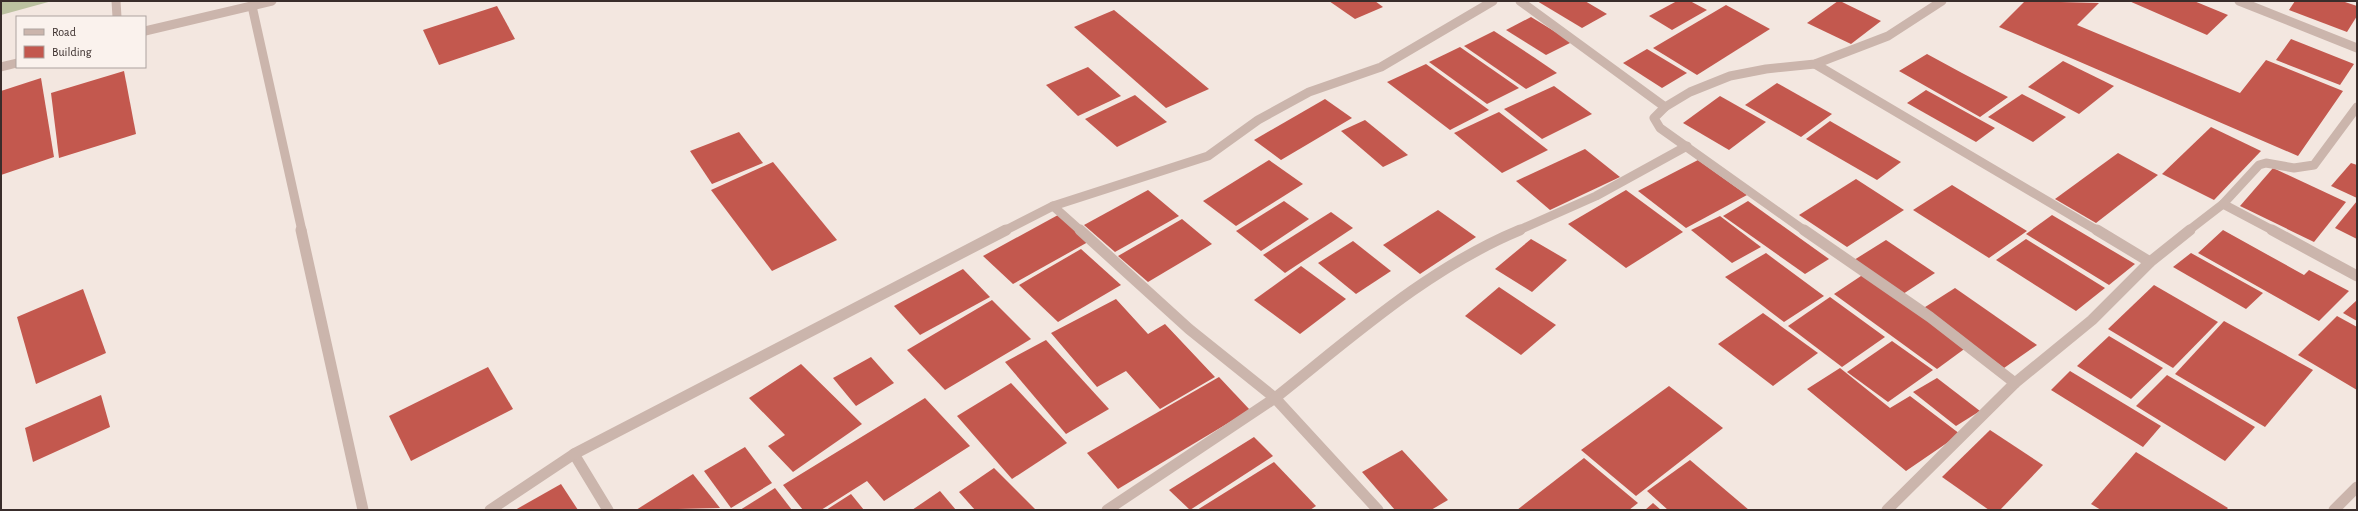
<svg xmlns="http://www.w3.org/2000/svg" width="2358" height="511" font-family="'Alegreya Sans',sans-serif">
<style>
.green{fill:#bcc2a0}
.building{fill:#c3584e}
.lines{fill:none;stroke-linecap:round;stroke-linejoin:round}
.minor-far1{stroke:#cbb5ac;stroke-width:9}
.minor{stroke:#cbb5ac;stroke-width:11}
</style>
<rect width="100%" height="100%" fill="#f3e7e0"/>
<path class="green" d="M1,1H52L1,15Z"/>
<g class="building">
<path d="M1329,1H1375L1383,7L1355,19Z"/>
<path d="M1537,1H1585L1607,14L1582,28Z"/>
<path d="M1677,1H1690L1707,10L1672,30L1649,16Z"/>
<path d="M1838,1H1840L1881,21L1851,44L1807,23Z"/>
<path d="M2025,1L2099,3L2077,25L2240,93L2266,60L2343,91L2298,156L1999,27Z"/>
<path d="M2129,1H2194L2228,15L2207,35Z"/>
<path d="M2295,1H2342L2357,6V16L2347,32L2289,10Z"/>
<path d="M1726,5L1770,29L1697,75L1653,48Z"/>
<path d="M497,6L515,39L439,65L423,30Z"/>
<path d="M1114,10L1137,29L1209,89L1166,108L1074,27Z"/>
<path d="M1531,17L1572,42L1546,55L1506,30Z"/>
<path d="M1494,31L1535,58L1557,73L1526,89L1464,46Z"/>
<path d="M2291,39L2354,64L2340,85L2276,60Z"/>
<path d="M1460,47L1519,88L1487,104L1429,62Z"/>
<path d="M1647,49L1687,73L1662,88L1623,63Z"/>
<path d="M1927,54L1962,73L2008,97L1980,117L1899,71Z"/>
<path d="M2063,61L2114,86L2079,114L2028,87Z"/>
<path d="M1426,64L1489,110L1450,130L1387,82Z"/>
<path d="M1088,67L1121,96L1078,116L1046,85Z"/>
<path d="M124,71L136,134L59,158L51,93Z"/>
<path d="M41,78L54,157L1,175V91Z"/>
<path d="M1777,83L1832,114L1801,137L1745,105Z"/>
<path d="M1554,86L1592,114L1542,139L1504,109Z"/>
<path d="M1926,90L1995,128L1976,142L1907,103Z"/>
<path d="M2022,94L2066,117L2033,142L1988,117Z"/>
<path d="M1135,95L1167,122L1117,147L1085,119Z"/>
<path d="M1720,96L1766,122L1729,150L1683,123Z"/>
<path d="M1325,99L1352,118L1281,160L1254,140Z"/>
<path d="M1499,112L1548,150L1502,173L1454,133Z"/>
<path d="M1365,120L1408,155L1383,167L1341,131Z"/>
<path d="M1830,121L1901,162L1877,180L1806,139Z"/>
<path d="M2211,127L2261,151L2214,200L2162,174Z"/>
<path d="M739,132L763,163L712,184L690,151Z"/>
<path d="M1585,149L1620,177L1550,210L1516,181Z"/>
<path d="M2118,153L2158,175L2096,223L2055,199Z"/>
<path d="M1269,160L1303,184L1236,226L1203,201Z"/>
<path d="M1698,160L1747,195L1686,228L1638,191Z"/>
<path d="M773,162L837,240L772,271L711,190Z"/>
<path d="M2351,163L2357,165V198L2331,186Z"/>
<path d="M2273,168L2346,202L2314,242L2240,206Z"/>
<path d="M1856,179L1904,210L1847,247L1799,215Z"/>
<path d="M1952,185L2027,231L1989,258L1913,210Z"/>
<path d="M1148,190L1179,216L1115,252L1084,225Z"/>
<path d="M1626,190L1683,232L1626,268L1568,224Z"/>
<path d="M1284,201L1309,219L1261,251L1236,231Z"/>
<path d="M1748,201L1829,259L1805,274L1723,216Z"/>
<path d="M2357,201V239L2335,228Z"/>
<path d="M1438,210L1476,237L1420,274L1383,245Z"/>
<path d="M1331,212L1353,228L1285,273L1263,255Z"/>
<path d="M1058,215L1088,242L1013,284L983,256Z"/>
<path d="M2052,215L2135,264L2109,285L2026,234Z"/>
<path d="M1720,216L1761,247L1732,263L1691,230Z"/>
<path d="M1182,219L1212,244L1148,282L1118,256Z"/>
<path d="M2223,230L2304,275L2309,270L2349,291L2319,321L2198,253Z"/>
<path d="M1531,239L1567,260L1532,292L1495,269Z"/>
<path d="M2026,239L2105,288L2076,311L1996,260Z"/>
<path d="M1886,240L1935,273L1903,294L1854,260Z"/>
<path d="M1353,241L1391,271L1356,294L1318,263Z"/>
<path d="M1081,249L1121,285L1058,322L1019,285Z"/>
<path d="M1766,253L1824,296L1784,322L1725,277Z"/>
<path d="M2191,253L2263,293L2246,309L2173,267Z"/>
<path d="M1301,266L1346,299L1300,334L1254,300Z"/>
<path d="M963,269L990,297L920,335L894,306Z"/>
<path d="M1864,274L1967,347L1937,369L1834,294Z"/>
<path d="M2154,285L2218,322L2173,368L2108,329Z"/>
<path d="M1499,287L1556,325L1521,355L1465,316Z"/>
<path d="M1955,288L2037,345L2004,368L1922,309Z"/>
<path d="M83,289L106,353L36,384L17,317Z"/>
<path d="M1830,297L1885,337L1842,367L1788,326Z"/>
<path d="M1116,299L1148,334L1165,324L1215,377L1160,409L1126,371L1097,387L1051,333Z"/>
<path d="M992,300L1031,339L945,390L907,350Z"/>
<path d="M2357,300V321L2343,313Z"/>
<path d="M1763,313L1818,353L1773,386L1718,344Z"/>
<path d="M2337,316L2357,327V390L2298,355Z"/>
<path d="M2224,321L2313,370L2265,427L2175,374Z"/>
<path d="M2109,336L2163,368L2131,399L2077,366Z"/>
<path d="M1046,340L1109,409L1066,434L1005,362Z"/>
<path d="M1892,341L1933,370L1888,402L1847,372Z"/>
<path d="M871,357L894,383L856,406L833,378Z"/>
<path d="M801,364L862,424L793,472L768,446L785,435L749,398Z"/>
<path d="M488,367L513,409L411,461L389,416Z"/>
<path d="M1840,368L1890,408L1910,396L1960,434L1906,471L1807,389Z"/>
<path d="M2070,371L2161,426L2143,447L2051,390Z"/>
<path d="M2167,375L2255,427L2225,461L2136,406Z"/>
<path d="M1219,377L1250,410L1118,489L1087,453Z"/>
<path d="M1937,378L1980,411L1956,426L1913,392Z"/>
<path d="M1011,383L1067,443L1012,479L957,416Z"/>
<path d="M1669,386L1723,428L1636,496L1581,450Z"/>
<path d="M101,395L110,427L33,462L25,428Z"/>
<path d="M925,398L970,446L884,501L867,481L821,510H803L783,485Z"/>
<path d="M1990,430L2043,465L2000,510H1989L1942,477Z"/>
<path d="M1254,437L1273,456L1190,510L1169,490Z"/>
<path d="M745,447L772,483L731,508L704,471Z"/>
<path d="M1402,450L1448,500L1431,510H1395L1362,472Z"/>
<path d="M2136,452L2228,508L2226,510H2101L2091,504Z"/>
<path d="M1584,458L1638,503L1629,510H1517Z"/>
<path d="M1690,460L1749,510H1668L1647,491Z"/>
<path d="M1274,462L1316,506L1310,510H1197Z"/>
<path d="M994,468L1036,510H975L959,492Z"/>
<path d="M693,474L720,508L636,510Z"/>
<path d="M561,484L578,510H515Z"/>
<path d="M775,488L792,510H740Z"/>
<path d="M940,491L956,510H912Z"/>
<path d="M851,494L864,510H826Z"/>
<path d="M1653,503L1661,510H1645Z"/>
</g>
<g class="lines">
<g class="minor-far1">
<path d="M116,1L117,17"/>
<path d="M1520,1L1665,107"/>
<path d="M2239,1L2357,48"/>
<path d="M252,6L302,231"/>
<path d="M145,31L272,1"/>
<path d="M1815,64L2098,231"/>
<path d="M1,67L17,63"/>
<path d="M2223,204L2274,231"/>
<path d="M1053,206L1081,231"/>
<path d="M1004,231L1053,206L1208,156L1258,120L1309,92L1381,67L1493,1"/>
<path d="M1517,231L1596,196L1687,146"/>
<path d="M1805,231L1660,128L1654,118L1665,107L1690,92L1730,76L1766,69L1815,64L1888,36L1942,1"/>
<path d="M2188,231L2223,204L2259,165L2266,163L2294,168L2314,165L2357,107"/>
</g>
<g class="minor">
<path d="M301,230L363,510"/>
<path d="M1080,230L1189,329L1275,398L1107,510"/>
<path d="M1804,230L1930,317L2015,383L1887,510"/>
<path d="M2097,230L2150,262"/>
<path d="M2272,230L2357,276"/>
<path d="M2015,383L2092,320L2150,262L2190,230"/>
<path d="M574,454L608,510"/>
<path d="M490,510L574,454L1006,230"/>
<path d="M1378,510L1275,398C1352,337 1428,268 1520,230"/>
<path d="M2334,510L2357,487"/>
</g>
</g>
<rect width="2358" height="511" fill="none" stroke="#392d2b" stroke-width="4"/>
<rect x="16" y="16" width="130" height="52" fill="#faf2ed" stroke="#ada39f"/>
<rect x="24" y="29" width="20" height="6" fill="#cbb5ac" stroke="#ada39f"/>
<text x="52" y="36" font-size="12" fill="#392d2b">Road</text>
<rect x="24" y="46" width="20" height="12" fill="#c3584e" stroke="#ada39f"/>
<text x="52" y="56" font-size="12" fill="#392d2b">Building</text>
</svg>
